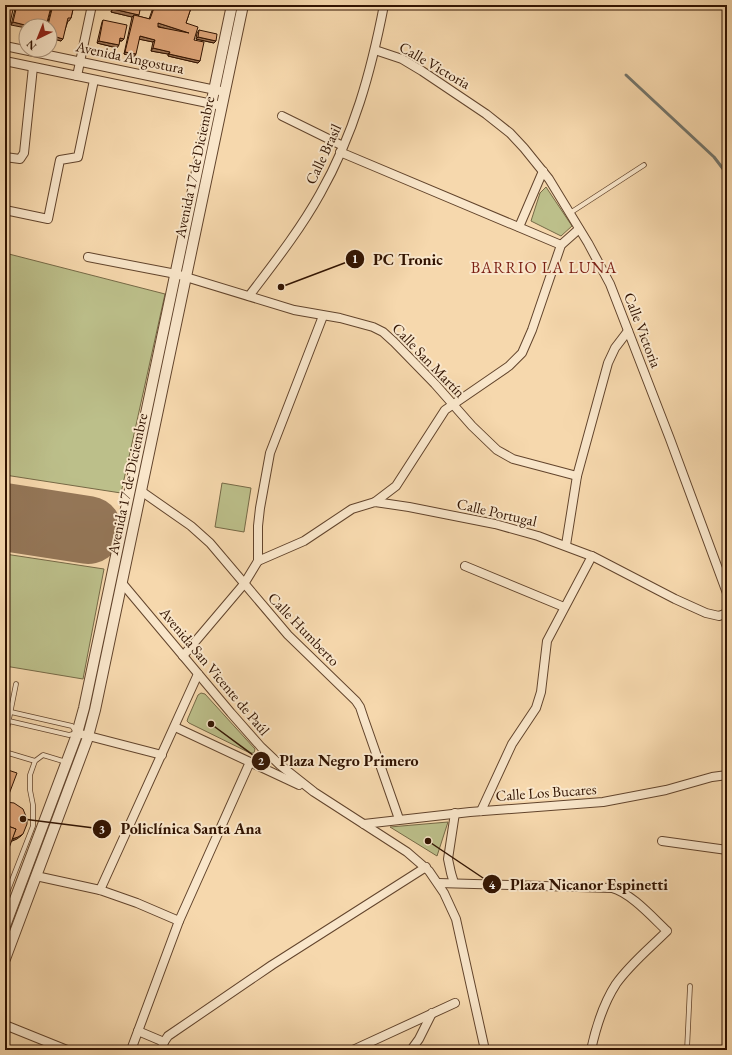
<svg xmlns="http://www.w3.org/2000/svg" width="732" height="1055" font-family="'EB Garamond',serif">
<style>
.green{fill:#bcbf8a;stroke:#766946}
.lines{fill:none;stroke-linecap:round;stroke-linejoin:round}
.stream{stroke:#74766c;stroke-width:3}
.runway{stroke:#947657;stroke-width:68}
.service-casing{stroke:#62442c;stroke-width:5.5}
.minor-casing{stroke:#62442c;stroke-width:10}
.tertiary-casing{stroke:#62442c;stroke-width:12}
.service{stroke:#f9e6ca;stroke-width:4}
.minor{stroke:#f9e6ca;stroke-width:8}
.tertiary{stroke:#f9e6ca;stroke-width:10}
.wall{fill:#c2906b;stroke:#311301}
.shaded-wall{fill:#9e7657;stroke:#311301}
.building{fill:#e1a87c;stroke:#311301;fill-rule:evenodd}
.labels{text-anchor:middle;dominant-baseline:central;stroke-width:4;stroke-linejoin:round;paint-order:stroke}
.street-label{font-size:15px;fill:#311301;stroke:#f9e6ca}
.neighbourhood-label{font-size:16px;letter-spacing:1px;fill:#7a1f14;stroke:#f9e6ca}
.leader{fill:none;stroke:#311301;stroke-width:1.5}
.callout-dot{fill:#311301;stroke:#f9e6ca;stroke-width:1.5}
.mark-label{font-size:12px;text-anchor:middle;font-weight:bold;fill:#fff}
.callout-label{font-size:16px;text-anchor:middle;font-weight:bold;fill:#311301;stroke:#f9e6ca;stroke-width:4;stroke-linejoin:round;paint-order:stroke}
</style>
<rect width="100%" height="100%" fill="#f6d8ad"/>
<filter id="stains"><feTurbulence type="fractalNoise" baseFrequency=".005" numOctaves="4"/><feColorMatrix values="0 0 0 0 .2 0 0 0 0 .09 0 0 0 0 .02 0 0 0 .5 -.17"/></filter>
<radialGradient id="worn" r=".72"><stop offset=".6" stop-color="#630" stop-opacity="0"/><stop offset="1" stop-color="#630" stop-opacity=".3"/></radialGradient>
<g class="green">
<path d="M546,187L572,226L561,236L531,221L540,193Z"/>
<path d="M5,253L165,294L121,493L5,475Z"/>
<path d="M222,483L251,488L244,532L215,527Z"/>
<path d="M5,554L104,569L83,679L5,666Z"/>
<path d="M201,693L205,694L255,749L254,753H250L189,723L187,721L188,718L198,695Z"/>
<path d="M448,822L437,856L390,827Z"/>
</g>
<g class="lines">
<path class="stream" d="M626,75L714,157L727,174"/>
<path class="runway" d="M5,517L88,530"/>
<g class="service-casing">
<g id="service">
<path d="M570,213L644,165"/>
<path d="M9,721L69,735L77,733L72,726L11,712"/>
<path d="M5,733L6,734L16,684"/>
<path d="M5,752L35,761"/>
<path d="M5,898L33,826V805L30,790V775L35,761L43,755L66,762"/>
<path d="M687,1050L690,986"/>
</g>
</g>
<g class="minor-casing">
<g id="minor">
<path d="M5,46L225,92"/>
<path d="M375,50L402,59L422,71L486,114L510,133L524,148L549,179L588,243L610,284L670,439L727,593"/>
<path d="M5,61L222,106"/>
<path d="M77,76L92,5"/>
<path d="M282,116L343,146"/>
<path d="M340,152L561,245"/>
<path d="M5,157L20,159L24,153L33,67"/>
<path d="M5,210L48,219L60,160L78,157L94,80"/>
<path d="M519,227L543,171"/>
<path d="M88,257L176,274L294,310L340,318L373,327L383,332L394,342L435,384L472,426L497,450L513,459L577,476"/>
<path d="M249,296C274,263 300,230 320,194C354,134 371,72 384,5"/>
<path d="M141,491L191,526L210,543L288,635L356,701L360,707L364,719L399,819"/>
<path d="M375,502L396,486L445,410L509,366L522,353L532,330L561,245L579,229"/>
<path d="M566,545L577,476L608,363L615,348L628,331"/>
<path d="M258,561L304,541L352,509L375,502L409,507L495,524L538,536L594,557L675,599L706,613L719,616L727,613"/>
<path d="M465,566L564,607"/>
<path d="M122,583L231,713L261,747L280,765L314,792L407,852L429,871L444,893L456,919L485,1050"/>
<path d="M183,656L244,584L258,561V526L260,508L270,453L323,316"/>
<path d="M175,727L299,785"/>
<path d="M77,733L162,755"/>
<path d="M481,811L512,744L536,708L541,692L547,641L592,556"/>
<path d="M364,824L470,812L603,802L666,790L712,777L727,775"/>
<path d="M662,841L727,850"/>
<path d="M36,876L100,890L137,903L179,921"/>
<path d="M438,883L612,888C631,893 653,918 667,931C650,948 630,964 616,984C603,1004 596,1027 591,1050"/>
<path d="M454,883L451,873L448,859L455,813"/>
<path d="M100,890L198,674"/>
<path d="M5,1025L67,1050"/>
<path d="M138,1031L164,1042"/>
<path d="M131,1050L179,921L250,762"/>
<path d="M161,1050L164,1042L168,1036L272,965L426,867"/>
<path d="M353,1050L455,1003"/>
<path d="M411,1050L419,1039L432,1013"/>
</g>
</g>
<g class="tertiary-casing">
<g id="tertiary">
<path d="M5,926L76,737L84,708L232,5"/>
<path d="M5,959L87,740L95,710L243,5"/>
</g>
</g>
<use href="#service" class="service"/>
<use href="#minor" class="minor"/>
<use href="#tertiary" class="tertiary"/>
</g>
<g class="wall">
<path d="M16,5H43L11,25Z"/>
<path d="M52,5H74L71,18L69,21H68L61,41L50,38L51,29H50V26H47Z"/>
<path d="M113,5H141L138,16L149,19L154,5H192L186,23L194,40L200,61L198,63L168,56V54L151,51L153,42L139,39L134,57L124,54L132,17L111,12Z"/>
<path d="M103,20L122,41H120L117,48L97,43L102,22Z"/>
<path d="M199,30L216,41L214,43L196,39L197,33Z"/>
</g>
<g class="shaded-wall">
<path d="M113,9L139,15L137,18L134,15L132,17L111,12Z"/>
<path d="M5,22L10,23L9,25L5,24Z"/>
<path d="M13,22L29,26H26V28L11,25Z"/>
<path d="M158,23L189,33L188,36L157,26Z"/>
<path d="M50,35L63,39L61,41L50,38Z"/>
<path d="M140,36L155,40L153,42L138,39Z"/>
<path d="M198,37L216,41L214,43L196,39Z"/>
<path d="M120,38L124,39L122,41L118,40Z"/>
<path d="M99,41L119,45L117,48L97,43Z"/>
<path d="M153,48L170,52L168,54L151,51Z"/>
<path d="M125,52L136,54L134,57L124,54Z"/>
<path d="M169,54L200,61L198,63L168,56Z"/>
<path d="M23,834L21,836L17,839L10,842L12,840Z"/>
</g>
<g class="building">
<path d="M5,5H14L10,23L5,22Z"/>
<path d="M17,5H43L51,7L46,26H29L13,22Z"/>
<path d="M53,5H74L71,18H68L63,39L50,35L52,26L48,25Z"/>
<path d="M114,5H141L139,15L113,9Z"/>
<path d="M155,5H192L186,23L198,27L194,40L204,42L200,61L169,54L170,52L153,48L155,40L140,36L136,54L125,52L134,15L150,19ZM158,23L189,33L158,27Z"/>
<path d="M103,20L127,25L124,39L120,38L119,45L99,41Z"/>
<path d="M199,30L217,34L216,41L198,37Z"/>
<path d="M5,769L17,773L6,802L14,803L23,809L27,819V824L23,834L18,837L12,839L16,829L5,825Z"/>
<path d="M5,825L16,829L5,859Z"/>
</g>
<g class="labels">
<g class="street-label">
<text transform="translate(130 57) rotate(12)">Avenida Angostura</text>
<text transform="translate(435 65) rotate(30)">Calle Victoria</text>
<text transform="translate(323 154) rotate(-65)">Calle Brasil</text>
<text transform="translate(194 167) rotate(-78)">Avenida 17 de Diciembre</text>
<text transform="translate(643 330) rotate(69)">Calle Victoria</text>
<text transform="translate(429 360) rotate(46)">Calle San Martín</text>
<text transform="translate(127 484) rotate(-78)">Avenida 17 de Diciembre</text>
<text transform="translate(497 512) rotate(13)">Calle Portugal</text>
<text transform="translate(304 629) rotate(46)">Calle Humberto</text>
<text transform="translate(215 671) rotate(50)">Avenida San Vicente de Paúl</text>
<text transform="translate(546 792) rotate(-4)">Calle Los Bucares</text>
</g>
<g class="neighbourhood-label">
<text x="544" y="267">BARRIO LA LUNA</text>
</g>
</g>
<path class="leader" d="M281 287L355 259M211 724L261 761M23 819L102 829M428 841L492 884"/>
<g class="callout-dot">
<circle cx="281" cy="287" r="4"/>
<circle cx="211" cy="724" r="4"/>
<circle cx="23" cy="819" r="4"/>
<circle cx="428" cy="841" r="4"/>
<circle cx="355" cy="259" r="10"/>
<circle cx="261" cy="761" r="10"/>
<circle cx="102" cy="829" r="10"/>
<circle cx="492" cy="884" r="10"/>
</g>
<g class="mark-label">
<text x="355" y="263">1</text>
<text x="261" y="765">2</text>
<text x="102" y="833">3</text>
<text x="492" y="889">4</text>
</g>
<g class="callout-label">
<text x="408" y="265">PC Tronic</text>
<text x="349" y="766">Plaza Negro Primero</text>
<text x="191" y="834">Policlínica Santa Ana</text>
<text x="589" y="890">Plaza Nicanor Espinetti</text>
</g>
<rect width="732" height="1055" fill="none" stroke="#f6d8ad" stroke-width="20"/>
<rect x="6" y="6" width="720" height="1043" fill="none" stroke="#311301" stroke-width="2"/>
<rect x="10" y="10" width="712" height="1035" fill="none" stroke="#311301"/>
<g transform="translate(38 38) rotate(223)"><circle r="19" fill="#f9e6ca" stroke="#a9927a"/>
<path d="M0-3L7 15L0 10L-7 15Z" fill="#8f2418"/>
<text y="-6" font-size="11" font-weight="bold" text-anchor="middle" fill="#311301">N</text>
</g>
<rect width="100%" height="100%" filter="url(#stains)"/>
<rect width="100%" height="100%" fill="url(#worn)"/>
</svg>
